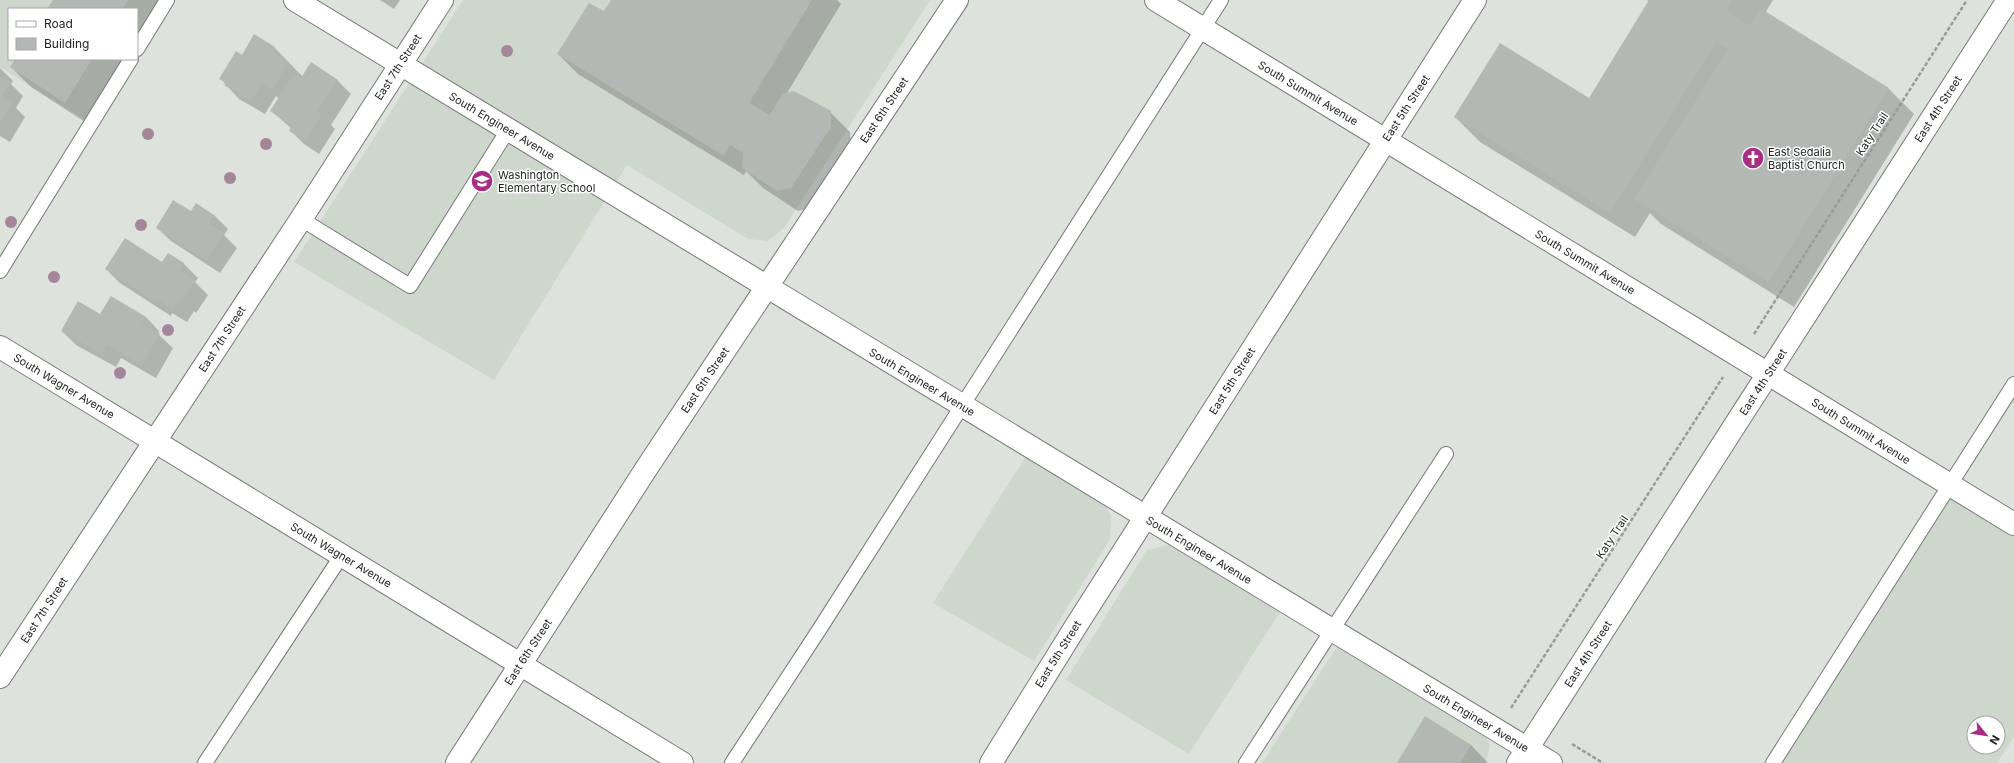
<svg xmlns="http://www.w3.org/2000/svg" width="2014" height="763" font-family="Inter,sans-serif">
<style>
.built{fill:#cdd7cc;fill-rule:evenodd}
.shadow{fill:#0003}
.building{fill:#b4b8b4}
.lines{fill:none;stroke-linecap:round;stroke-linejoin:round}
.lane-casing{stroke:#767a76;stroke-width:16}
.street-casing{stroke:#767a76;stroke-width:24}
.secondary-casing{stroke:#767a76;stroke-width:24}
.path{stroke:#989c98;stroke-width:2.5;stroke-dasharray:4 2;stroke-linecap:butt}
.lane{stroke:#fff;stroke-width:14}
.street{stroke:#fff;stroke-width:22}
.secondary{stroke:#fff;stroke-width:22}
.tree{fill:#a38698}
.labels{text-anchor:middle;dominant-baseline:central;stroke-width:3;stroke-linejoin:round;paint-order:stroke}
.street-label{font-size:11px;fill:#1d1f1d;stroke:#fff}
.poi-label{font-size:11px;fill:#1d1f1d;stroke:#fff;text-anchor:start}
</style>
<rect width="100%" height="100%" fill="#dde2dd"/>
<g class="built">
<path d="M0,0H175L97,127L0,67ZM9,9H137V59H9Z"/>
<path d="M463,0H930L784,228L768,241L748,239L627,165L494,380L294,262Z"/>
<path d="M1026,456L1105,504L1111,516L1110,539L1034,661L933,603Z"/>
<path d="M1950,491L2014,532V737L1997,763H1780ZM1974,723H1998V747H1974Z"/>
<path d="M1169,545L1280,612L1189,754L1066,680L1147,550Z"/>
<path d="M1338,645L1483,733L1490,745L1486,763H1262Z"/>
</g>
<g class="shadow">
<path d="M54,0H158L159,2L137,38V9H48Z"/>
<path d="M380,0H400L394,9Z"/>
<path d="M612,0H837L841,4L787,93L830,112L850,132L851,147L811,208L798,211L763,188L746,171L744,175L578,74L558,54L604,13Z"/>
<path d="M1647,0H1773L1765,13L1889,89L1914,114L1794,307L1661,224L1650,213L1635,237L1480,142L1455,117L1589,99L1649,2Z"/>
<path d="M255,36L275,48L303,77L337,80L351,94L331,125L335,129L319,154L304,144L290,130L291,128L271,111L279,98L276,96L265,114L239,99L220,78L243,56Z"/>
<path d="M17,59H124L85,122L31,87L11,67Z"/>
<path d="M0,68L13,81L11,84L23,96L16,108L25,117L10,142L0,136Z"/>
<path d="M191,213L214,215L228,229L224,235L237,248L220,273L171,241L157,228Z"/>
<path d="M168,254L184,264L198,278L195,282L208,295L196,313L194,311L187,322L172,313L171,316L120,283L106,269L162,263Z"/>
<path d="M101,316L146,317L159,331L158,334L173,348L156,378L121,358L116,367L76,345L62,331Z"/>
<path d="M1425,718L1471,745L1488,763H1398Z"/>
</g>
<g class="building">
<path d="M53,0H128L123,9H47Z"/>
<path d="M611,0H812L749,103L770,115L783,93L794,91L831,111V127L791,188L777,191L742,168L743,153L730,145L724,156L557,54L589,3L604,11Z"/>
<path d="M1649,0H1733L1726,11L1749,26L1760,8L1889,88L1769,282L1634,199L1728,49L1716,42L1610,213L1454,117L1500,43L1589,98Z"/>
<path d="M254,34L275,47L273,52L289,62L272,89L262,83L251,101L224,85L226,83L219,79L236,51L242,55Z"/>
<path d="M15,59H92L65,103L10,67Z"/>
<path d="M311,62L338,80L317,111L322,114L305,141L289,131L292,125L270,111L294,74L301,78Z"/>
<path d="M0,76L10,82L1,97L12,103L0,122Z"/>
<path d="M173,200L191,211L196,203L214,215L209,224L224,233L206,260L156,228Z"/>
<path d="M125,238L162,262L168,253L184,263L180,271L195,280L182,300L180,298L173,309L158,300L157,303L105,269Z"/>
<path d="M111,296L146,317L142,323L160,334L142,365L107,345L102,354L61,331L78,301L100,314Z"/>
<path d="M1425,716L1471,745L1460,763H1397Z"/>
</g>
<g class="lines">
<g class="lane-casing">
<g id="lane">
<path d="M137,49L167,0"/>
<path d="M301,219L410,286L508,130"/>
<path d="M0,271L131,59"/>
<path d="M205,763L342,555"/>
<path d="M732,763L819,630L1221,0"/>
<path d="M1246,763L1446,454"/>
<path d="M1773,763L2014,384"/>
</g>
</g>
<g class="street-casing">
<g id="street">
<path d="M1156,0L2014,524"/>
<path d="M0,347L682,763"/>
<path d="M0,677L301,219L442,0"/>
<path d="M457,763L646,469L957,0"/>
<path d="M991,763L1076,626L1475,0"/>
<path d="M1518,763L2008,0"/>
</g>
</g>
<g class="secondary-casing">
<path id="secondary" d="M295,0L1551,763"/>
</g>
<g class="path">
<path d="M1754,334L1967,0"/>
<path d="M1511,708L1723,377"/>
<path d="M1572,744L1603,763"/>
</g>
<use href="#lane" class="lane"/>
<use href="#street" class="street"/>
<use href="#secondary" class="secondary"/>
</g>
<g class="tree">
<circle cx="507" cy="51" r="6"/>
<circle cx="148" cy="134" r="6"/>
<circle cx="266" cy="144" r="6"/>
<circle cx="230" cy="178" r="6"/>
<circle cx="11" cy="222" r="6"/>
<circle cx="141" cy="225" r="6"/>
<circle cx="54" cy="277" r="6"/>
<circle cx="168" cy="330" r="6"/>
<circle cx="120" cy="373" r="6"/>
</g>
<defs>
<g id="church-disc" transform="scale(1.15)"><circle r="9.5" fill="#a72d82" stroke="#fff"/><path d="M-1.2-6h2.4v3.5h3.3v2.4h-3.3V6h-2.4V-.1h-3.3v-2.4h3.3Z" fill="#fff"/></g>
<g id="school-disc" transform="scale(1.15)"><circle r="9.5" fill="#a72d82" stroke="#fff"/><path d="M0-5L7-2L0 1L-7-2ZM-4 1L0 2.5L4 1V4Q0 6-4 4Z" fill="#fff"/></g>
</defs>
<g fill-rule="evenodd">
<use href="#church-disc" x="1753" y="158"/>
<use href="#school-disc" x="482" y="181"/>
</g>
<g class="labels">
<g class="street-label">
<text transform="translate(398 67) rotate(-57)">East 7th Street</text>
<text transform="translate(1308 93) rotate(31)">South Summit Avenue</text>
<text transform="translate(1406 108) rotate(-57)">East 5th Street</text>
<text transform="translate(1938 109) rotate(-57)">East 4th Street</text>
<text transform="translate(884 110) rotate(-56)">East 6th Street</text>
<text transform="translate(502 126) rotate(31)">South Engineer Avenue</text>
<text transform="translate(1872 134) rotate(-57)">Katy Trail</text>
<text transform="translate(1585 262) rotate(31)">South Summit Avenue</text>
<text transform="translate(222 339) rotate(-57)">East 7th Street</text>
<text transform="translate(705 380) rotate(-56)">East 6th Street</text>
<text transform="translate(1232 381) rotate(-58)">East 5th Street</text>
<text transform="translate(922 382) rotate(31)">South Engineer Avenue</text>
<text transform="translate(1763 382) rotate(-57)">East 4th Street</text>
<text transform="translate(64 386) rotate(31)">South Wagner Avenue</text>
<text transform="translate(1861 431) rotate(32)">South Summit Avenue</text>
<text transform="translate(1612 537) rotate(-57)">Katy Trail</text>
<text transform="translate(1199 550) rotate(31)">South Engineer Avenue</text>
<text transform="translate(341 555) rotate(31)">South Wagner Avenue</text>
<text transform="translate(44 610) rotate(-57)">East 7th Street</text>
<text transform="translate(528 652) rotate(-57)">East 6th Street</text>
<text transform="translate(1058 654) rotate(-58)">East 5th Street</text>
<text transform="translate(1588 654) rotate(-57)">East 4th Street</text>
<text transform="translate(1476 718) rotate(31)">South Engineer Avenue</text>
</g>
<g class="poi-label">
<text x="1768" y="152">East Sedalia<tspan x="1768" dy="13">Baptist Church</tspan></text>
<text x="498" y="175">Washington<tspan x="498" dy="13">Elementary School</tspan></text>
</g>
</g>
<rect x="8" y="8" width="130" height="52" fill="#ffffff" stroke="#a5a5a5"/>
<rect x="16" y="21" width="20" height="6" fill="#ffffff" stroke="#a5a5a5"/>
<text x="44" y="28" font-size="12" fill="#1d1f1d">Road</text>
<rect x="16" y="38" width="20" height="12" fill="#b4b8b4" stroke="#a5a5a5"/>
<text x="44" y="48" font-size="12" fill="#1d1f1d">Building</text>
<g transform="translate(1986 735) rotate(120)"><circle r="19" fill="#ffffff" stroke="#a5a5a5"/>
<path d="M0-3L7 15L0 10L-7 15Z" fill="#a72d82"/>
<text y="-6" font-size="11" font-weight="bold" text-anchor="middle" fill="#1d1f1d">N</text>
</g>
</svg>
